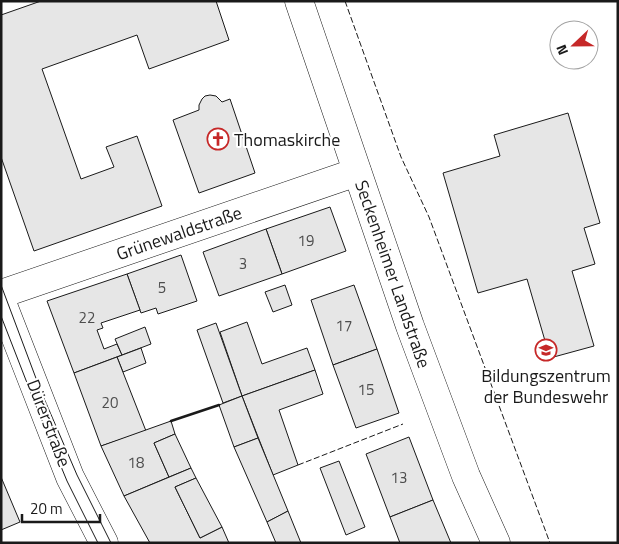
<svg xmlns="http://www.w3.org/2000/svg" width="619" height="544" font-family="'Titillium Web',sans-serif">
<style>
.building{fill:#e6e6e6;stroke:#1a1a1a}
.lines{fill:none;stroke-linecap:round;stroke-linejoin:round}
.minor-casing{stroke:#1a1a1a;stroke-width:29}
.major-casing{stroke:#1a1a1a;stroke-width:29}
.minor{stroke:#fff;stroke-width:28}
.major{stroke:#fff;stroke-width:28}
.tram{stroke:#1a1a1a;stroke-width:1}
.fence{stroke:#1a1a1a;stroke-width:1;stroke-dasharray:6 2.5;stroke-linecap:butt}
.wall{stroke:#1a1a1a;stroke-width:2.5}
.labels{text-anchor:middle;dominant-baseline:central;stroke-width:4;stroke-linejoin:round;paint-order:stroke}
.number-label{font-size:15px;fill:#4d4d4d}
.poi-label{font-size:18px;fill:#1a1a1a;stroke:#fff;text-anchor:start}
.street-label{font-size:18px;fill:#1a1a1a;stroke:#fff}
</style>
<rect width="100%" height="100%" fill="#fff"/>
<g class="building">
<path d="M41,1H216L229,40L149,69L137,35L42,69L81,179L114,167L106,147L137,136L162,206L34,251L1,157V15Z"/>
<path d="M210,95L216,96L222,102L230,99L255,173L199,193L173,120L199,110V105L202,99L205,96Z"/>
<path d="M568,113L600,223L584,228L595,264L572,271L594,346L550,358L527,279L478,293L443,173L500,156L494,135Z"/>
<path d="M330,207L346,251L282,274L266,229Z"/>
<path d="M266,229L282,274L219,296L203,252Z"/>
<path d="M181,255L197,301L158,314L156,308L141,313L127,274Z"/>
<path d="M127,274L140,310L101,323L103,328L97,330L104,349L117,344L122,355L74,373L47,301Z"/>
<path d="M285,285L292,305L273,312L265,292Z"/>
<path d="M354,285L377,349L333,365L311,300Z"/>
<path d="M247,322L262,364L307,348L315,370L242,396L220,332Z"/>
<path d="M216,323L242,396L223,403L197,330Z"/>
<path d="M145,327L151,344L122,355L115,339Z"/>
<path d="M141,348L146,363L123,372L117,357Z"/>
<path d="M377,349L399,413L356,428L333,365Z"/>
<path d="M117,357L146,431L101,446L74,373Z"/>
<path d="M315,370L323,394L279,410L298,465L273,475L242,396Z"/>
<path d="M242,396L258,438L234,447L219,405Z"/>
<path d="M171,421L175,434L154,443L169,477L124,496L101,446Z"/>
<path d="M175,434L191,468L169,477L154,443Z"/>
<path d="M409,437L433,500L390,517L366,454Z"/>
<path d="M258,438L288,511L267,522L234,447Z"/>
<path d="M339,461L365,527L346,535L320,468Z"/>
<path d="M191,468L196,478L175,487L200,538L222,527L229,543H150L124,496Z"/>
<path d="M1,477L20,522L1,530Z"/>
<path d="M196,478L222,527L200,538L175,487Z"/>
<path d="M433,500L451,543H400L390,517Z"/>
<path d="M288,511L301,543H276L267,522Z"/>
</g>
<g class="lines">
<g class="minor-casing">
<g id="minor">
<path d="M1,294L357,172"/>
<path d="M1,300L70,477L104,543"/>
</g>
</g>
<g class="major-casing">
<path id="major" d="M299,1L410,326L466,476L496,543"/>
</g>
<use href="#minor" class="minor"/>
<use href="#major" class="major"/>
<g class="tram">
<path d="M1,285L40,389L77,475L111,543"/>
<path d="M1,316L36,406L67,481L98,543"/>
</g>
<g class="fence">
<path d="M345,1L401,157L429,217L550,543"/>
<path d="M298,465L403,424"/>
</g>
<path class="wall" d="M171,421L219,405"/>
</g>
<defs>
<g id="church-ring" transform="scale(1.125)"><circle r="9.5" fill="#fff" stroke="#c62828" stroke-width="1.5"/><path d="M-1.2-6h2.4v3.5h3.3v2.4h-3.3V6h-2.4V-.1h-3.3v-2.4h3.3Z" fill="#c62828"/></g>
<g id="university-ring" transform="scale(1.125)"><circle r="9.5" fill="#fff" stroke="#c62828" stroke-width="1.5"/><path d="M0-5L7-2L0 1L-7-2ZM-4 1L0 2.5L4 1V4Q0 6-4 4Z" fill="#c62828"/></g>
</defs>
<g fill-rule="evenodd">
<use href="#church-ring" x="218" y="139"/>
<use href="#university-ring" x="546" y="350"/>
</g>
<g class="labels">
<g class="number-label">
<text x="306" y="240">19</text>
<text x="243" y="263">3</text>
<text x="162" y="287">5</text>
<text x="87" y="317">22</text>
<text x="344" y="325">17</text>
<text x="366" y="389">15</text>
<text x="110" y="402">20</text>
<text x="136" y="462">18</text>
<text x="399" y="477">13</text>
</g>
<g class="poi-label">
<text x="234" y="139">Thomaskirche</text>
<text x="546" y="375" text-anchor="middle">Bildungszentrum<tspan x="546" dy="21">der Bundeswehr</tspan></text>
</g>
<g class="street-label">
<text transform="translate(179 233) rotate(-19)">Grünewaldstraße</text>
<text transform="translate(393 274) rotate(71)">Seckenheimer Landstraße</text>
<text transform="translate(49 423) rotate(69)">Dürerstraße</text>
</g>
</g>
<rect width="619" height="544" fill="none" stroke="#1a1a1a" stroke-width="5"/>
<g transform="translate(574 45) rotate(248)"><circle r="24" fill="#ffffff" stroke="#a3a3a3"/>
<path d="M0-4L9 19L0 12L-9 19Z" fill="#c62828"/>
<text y="-8" font-size="14" font-weight="bold" text-anchor="middle" fill="#1a1a1a">N</text>
</g>
<path d="M22 514v8h78v-8" fill="none" stroke="#1a1a1a" stroke-width="2.5"/>
<text x="30" y="514" font-size="15" fill="#1a1a1a" stroke="#ffffff" stroke-width="4" paint-order="stroke">20 m</text>
</svg>
